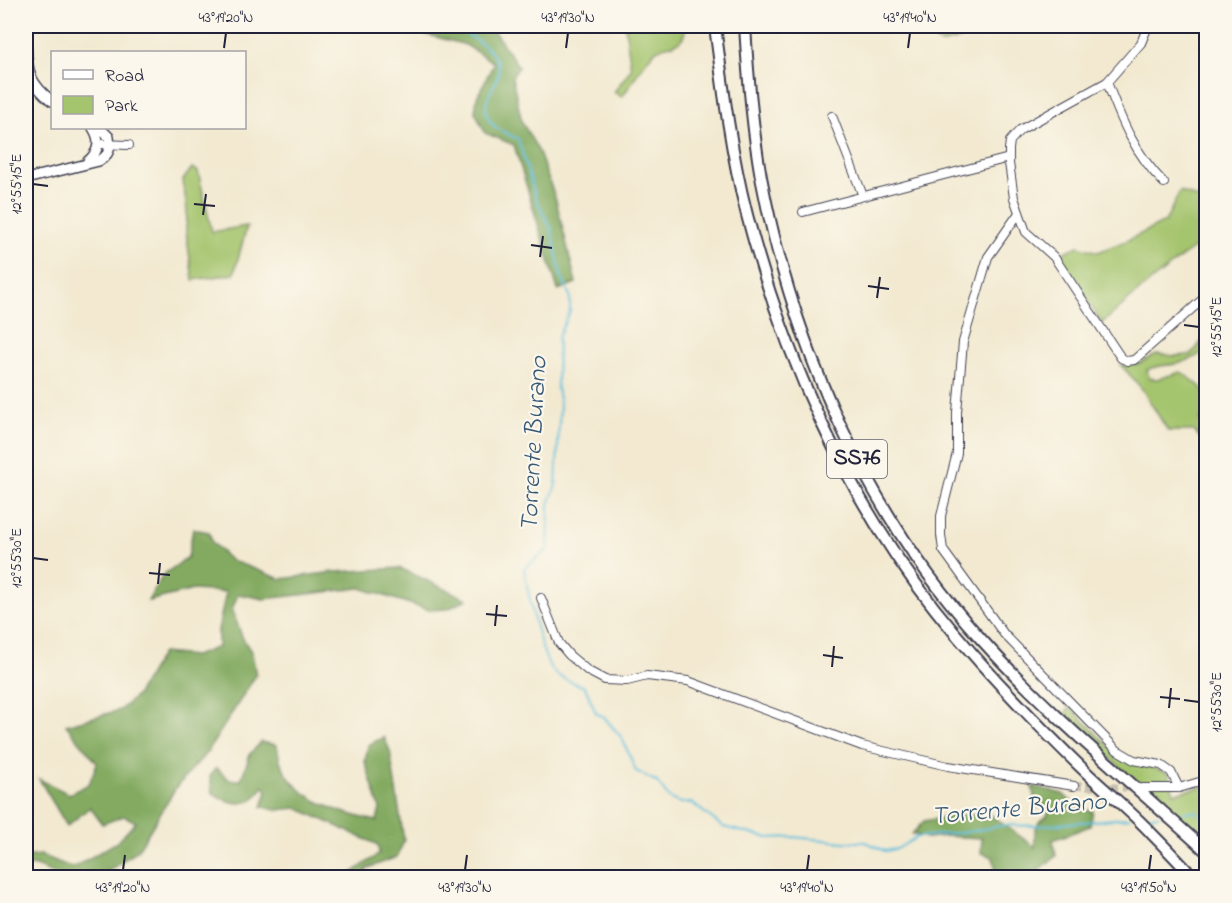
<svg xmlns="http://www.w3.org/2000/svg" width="1232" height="903" font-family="'Indie Flower',sans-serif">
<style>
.green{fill:#a4c46d;stroke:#637354;stroke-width:1.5}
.forest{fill:#83aa60;stroke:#52664e;stroke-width:1.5}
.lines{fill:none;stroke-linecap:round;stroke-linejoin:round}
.stream{stroke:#5fbedd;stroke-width:2}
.minor-tunnel{stroke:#c8c1b2;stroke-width:8;stroke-dasharray:8 4;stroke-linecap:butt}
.minor-casing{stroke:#414051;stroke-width:10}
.major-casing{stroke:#414051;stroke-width:12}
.highway-casing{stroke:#414051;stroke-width:14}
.minor{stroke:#fff;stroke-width:8}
.major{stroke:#fff;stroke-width:9}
.highway{stroke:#fff;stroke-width:10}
.ticks{fill:none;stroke:#22223b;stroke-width:2}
.labels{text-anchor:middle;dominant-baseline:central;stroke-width:4.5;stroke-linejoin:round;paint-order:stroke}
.shield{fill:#fbf7ec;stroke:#636270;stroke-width:1.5}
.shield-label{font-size:22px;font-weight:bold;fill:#22223b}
.water-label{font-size:26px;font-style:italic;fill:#375974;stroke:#fbf7ec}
.neatline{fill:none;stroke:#22223b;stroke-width:2}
.ticks-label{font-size:15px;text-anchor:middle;fill:#22223b}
</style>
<rect width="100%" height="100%" fill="#fbf7ec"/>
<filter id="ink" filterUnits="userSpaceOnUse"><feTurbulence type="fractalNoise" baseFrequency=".0167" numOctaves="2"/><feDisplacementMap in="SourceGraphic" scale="12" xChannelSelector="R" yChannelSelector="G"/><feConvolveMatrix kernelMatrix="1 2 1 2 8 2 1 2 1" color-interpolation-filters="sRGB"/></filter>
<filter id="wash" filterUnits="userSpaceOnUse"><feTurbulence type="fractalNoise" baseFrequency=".008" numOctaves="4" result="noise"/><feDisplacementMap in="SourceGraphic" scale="24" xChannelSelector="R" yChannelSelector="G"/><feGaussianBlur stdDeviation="1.35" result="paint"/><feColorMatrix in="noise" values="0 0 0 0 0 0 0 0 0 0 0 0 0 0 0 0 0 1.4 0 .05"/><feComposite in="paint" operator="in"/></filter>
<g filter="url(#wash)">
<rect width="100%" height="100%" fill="#f2e9d0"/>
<g class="green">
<path d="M625,26H686C683,52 665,40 653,53C641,66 632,83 622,97L614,92L631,69Z"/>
<path d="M958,26H1006L941,44L935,40Z"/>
<path d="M192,168L198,171L212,232L247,226L234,274L193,280L186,231L187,210L183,180Z"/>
<path d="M1180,191L1206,202V238L1146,285L1102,323L1060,259L1062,253L1078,246L1098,252L1126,241L1165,222Z"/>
<path d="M1206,336V350C1197,357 1186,362 1175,364C1164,366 1157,365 1147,370L1149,378L1157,379L1181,372C1203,388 1206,385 1206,414L1200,420L1206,424V439L1204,441L1193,431H1168L1142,389L1121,365L1138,364L1157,354L1174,356L1191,355Z"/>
<path d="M1070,707L1120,757L1168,773L1174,793L1206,786V844L1063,716Z"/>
</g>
<g class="forest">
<path d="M394,26H490L519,67L512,77L522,122L538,150L556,200L576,283L558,290L514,145L485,133L475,112L477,97L494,63L466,45Z"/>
<path d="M193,529L209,532L212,542L230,560L281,579L334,572L400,568L467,599L448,609L429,610L360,588L264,599L238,594L232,610L243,639L252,653L256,675L208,751L175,789L138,850L100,877H63L33,865L26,868V857L41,855L73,868L117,842L136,822L124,816L102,824L90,807L67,826L39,779L69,794L89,784L97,763L66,725L120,710L136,696L162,653L195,656L218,647V630L226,592L193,590L148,601L163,575L188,557Z"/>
<path d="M384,737L390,751L404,841L397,857L366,869L368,877H346L379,854L378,845L297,808L277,810L262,807L267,791L264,786C261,790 258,795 254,798C242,808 223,801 212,793L210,776L216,768L230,780H241L250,754L261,742L277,745C278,751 279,758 281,763C295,800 342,814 377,821L380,809L365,762L368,745Z"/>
<path d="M1032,786L1063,794L1079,809L1093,811L1090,826L1053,840L1056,856L1031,877H997L993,857L981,853L982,838L945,836L927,838L912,834L924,821L950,816L989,814L1035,847C1034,831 1034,825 1047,816L1050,806L1036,807Z"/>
</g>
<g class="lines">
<g class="stream">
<path d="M448,26C465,32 503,51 498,74C495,88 480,102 488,118C493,129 508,134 518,139L537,201L551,228L561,275L570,296V311L558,337L557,388L560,405L556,485L549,504L548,549L524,569C528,591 540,660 555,673C563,680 575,683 585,687L596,713L604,717L622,738L636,771L657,782L670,799L681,803H692L723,827L768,838L793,837L844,842H866L885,851L897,849L917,837L968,832L1005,825L1035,826L1129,818"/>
<path d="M1170,814L1194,811L1206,818"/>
<path d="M1141,817L1159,815"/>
</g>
</g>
</g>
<g filter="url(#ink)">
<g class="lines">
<path class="minor-tunnel" d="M1074,786L1136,788"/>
<g class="minor-casing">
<g id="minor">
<path d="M1148,26L1141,43L1107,82L1020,130L1010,141L1009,149V163L1014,198L1026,232L1054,257L1121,358L1128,361L1134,360L1203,299"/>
<path d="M1107,82C1121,120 1135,154 1164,183"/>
<path d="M832,116L863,196"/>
<path d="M99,144L129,145"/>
<path d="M803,212L1009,158"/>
<path d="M1019,213L988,257L963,342L957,412V453L941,516V535L943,550L1004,634L1117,750L1134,760L1161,765L1171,772L1179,788"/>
<path d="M541,598L559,643L569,655L588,671L605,680L627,681L647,676L688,681L862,746L948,766L1074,786"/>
<path d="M1142,788H1179L1206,780"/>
</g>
</g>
<g class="major-casing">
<g id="major">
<path d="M26,43C27,71 29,83 52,101"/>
<path d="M88,161C99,152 101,140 93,128"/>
<path d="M26,179L99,161C109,155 111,149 109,137L100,128"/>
</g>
</g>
<g class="highway-casing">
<g id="highway">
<path d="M715,26C723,89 731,153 747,215C783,353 846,497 935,609C982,668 1035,723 1089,775C1110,795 1133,813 1152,834C1166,848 1180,863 1194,878"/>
<path d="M745,26C748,76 752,127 761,177C793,346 865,511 981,639C1050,716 1130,781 1206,851"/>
</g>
</g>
<use href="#minor" class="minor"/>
<use href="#major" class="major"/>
<use href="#highway" class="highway"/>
</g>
</g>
<path class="ticks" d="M224,48L226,33M566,48L568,33M908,48L910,33M33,184L48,186M194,204L215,206M203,215L206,194M531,245L552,248M540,257L543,236M868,286L889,289M877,298L880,277M1184,325L1199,327M33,558L48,560M149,573L170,575M158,584L160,563M486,614L507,616M495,626L497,605M823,655L843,658M832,667L834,646M1160,697L1180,699M1184,700L1199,702M1169,708L1171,688M123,870L125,855M465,870L467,855M807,870L809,855M1149,870L1151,855"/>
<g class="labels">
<rect class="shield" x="827" y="440" width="60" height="38" rx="4.5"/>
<g class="shield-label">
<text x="857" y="459">SS76</text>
</g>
<g class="water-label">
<text transform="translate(535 444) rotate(-87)">Torrente Burano</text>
<text transform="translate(1019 810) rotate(-5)">Torrente Burano</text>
</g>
</g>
<rect width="1232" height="903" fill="none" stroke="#fbf7ec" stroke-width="66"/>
<rect x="51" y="51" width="195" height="78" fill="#fbf7ec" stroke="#a4a2a5" stroke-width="1.5"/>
<rect x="63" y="70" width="30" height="9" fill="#ffffff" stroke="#a4a2a5" stroke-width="1.5"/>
<text x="105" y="81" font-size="18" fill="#22223b">Road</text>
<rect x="63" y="96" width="30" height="18" fill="#a4c46d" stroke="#a4a2a5" stroke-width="1.5"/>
<text x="105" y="111" font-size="18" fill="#22223b">Park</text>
<rect x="33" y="33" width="1166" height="837" class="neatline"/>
<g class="ticks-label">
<text x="226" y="22">43°19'20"N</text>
<text x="568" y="22">43°19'30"N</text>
<text x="910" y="22">43°19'40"N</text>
<text transform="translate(16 184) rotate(-90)" y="5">12°55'15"E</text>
<text transform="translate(1216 327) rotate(-90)" y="5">12°55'15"E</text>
<text transform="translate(16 558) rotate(-90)" y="5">12°55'30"E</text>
<text transform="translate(1216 702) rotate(-90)" y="5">12°55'30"E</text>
<text x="123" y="892">43°19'20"N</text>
<text x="465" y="892">43°19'30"N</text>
<text x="807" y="892">43°19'40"N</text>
<text x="1149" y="892">43°19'50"N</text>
</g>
</svg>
